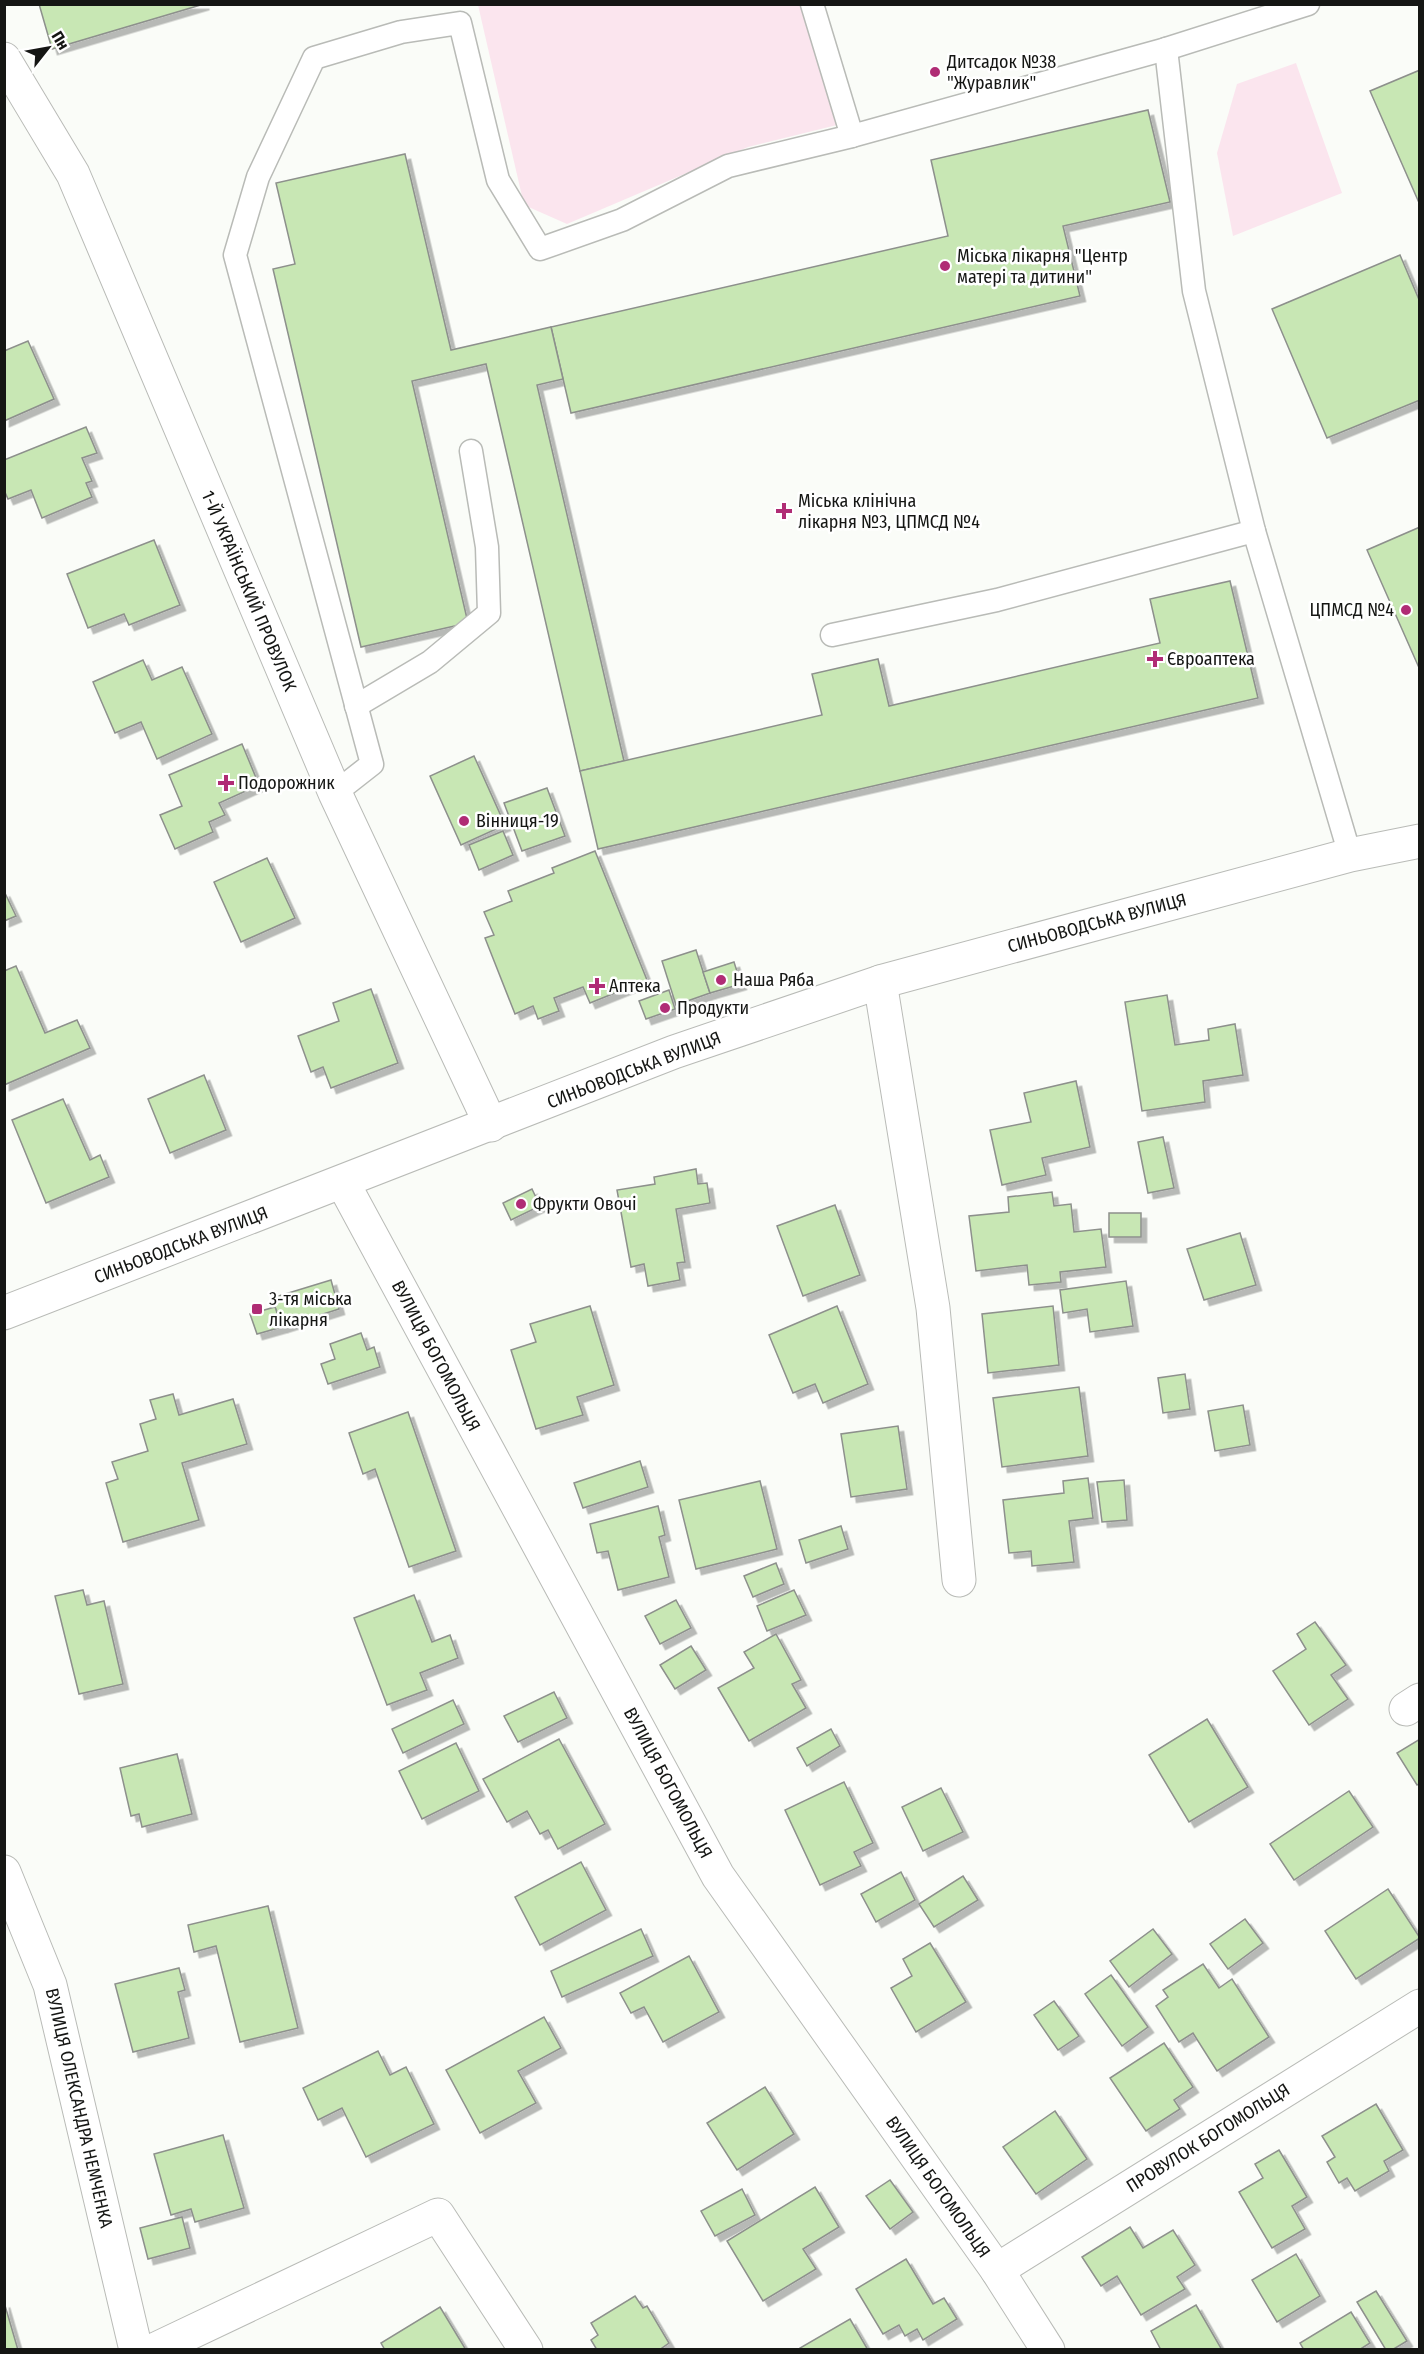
<svg xmlns="http://www.w3.org/2000/svg" width="1424" height="2354" font-family="'Fira Sans Condensed',sans-serif">
<style>
.green{fill:#fbe5ee}
.building{fill:#c8e7b4;stroke:#8d908c;stroke-width:1.5;filter:url(#shadow)}
.lines{fill:none;stroke-linecap:round;stroke-linejoin:round}
.service-casing{stroke:#b9bbb7;stroke-width:25}
.minor-casing{stroke:#b9bbb7;stroke-width:35}
.tertiary-casing{stroke:#b9bbb7;stroke-width:35}
.service{stroke:#fff;stroke-width:22}
.minor{stroke:#fff;stroke-width:33}
.tertiary{stroke:#fff;stroke-width:33}
.poi-dot{fill:#b02c75;stroke:#fff;stroke-width:2}
.labels{text-anchor:middle;dominant-baseline:central;stroke-width:5;stroke-linejoin:round;paint-order:stroke}
.poi-label{font-size:18px;fill:#151614;stroke:#fff;text-anchor:start}
.street-label{font-size:18px;fill:#151614;stroke:#fff}
</style>
<defs>
<filter id="shadow"><feDropShadow dx="5.5" dy="5.5" stdDeviation="0" flood-color="#0004"/></filter>
</defs>
<rect width="100%" height="100%" fill="#fafcf8"/>
<g class="green">
<path d="M478,5H801L837,125L748,147L567,224L524,205Z"/>
<path d="M1296,63L1342,193L1233,236L1217,153L1237,84Z"/>
</g>
<g class="building">
<path d="M39,4H204L52,49Z"/>
<path d="M1420,70V205L1370,91Z"/>
<path d="M1148,110L1170,202L1063,226L1080,296L571,413L551,327L948,236L931,160Z"/>
<path d="M405,154L451,350L551,327L563,379L537,385L624,761L580,771L486,364L412,381L468,623L361,647L273,269L295,264L276,183Z"/>
<path d="M1400,255L1420,302V400L1327,438L1272,309Z"/>
<path d="M28,341L54,399L4,421V351Z"/>
<path d="M86,427L97,453L82,458L92,481L86,483L92,497L42,518L31,490L8,499L4,490V460Z"/>
<path d="M1420,527V670L1367,550Z"/>
<path d="M154,540L180,605L129,625L124,614L88,628L67,574Z"/>
<path d="M1230,581L1258,698L598,849L580,771L822,715L812,674L878,659L889,706L1160,643L1150,599Z"/>
<path d="M143,660L152,680L182,667L212,734L157,759L141,722L115,733L93,682Z"/>
<path d="M242,744L259,785L219,803L225,815L209,822L213,832L175,849L160,815L182,806L169,775Z"/>
<path d="M474,756L505,825L461,845L430,776Z"/>
<path d="M547,788L565,836L522,851L504,803Z"/>
<path d="M503,831L513,855L479,870L469,845Z"/>
<path d="M595,851L647,980L590,1003L583,987L554,998L559,1011L538,1019L533,1006L515,1014L485,938L494,935L484,912L512,901L508,891L554,873L552,868Z"/>
<path d="M267,858L295,918L241,942L214,882Z"/>
<path d="M4,891L16,916L4,921Z"/>
<path d="M696,950L710,993L676,1005L662,961Z"/>
<path d="M734,962L741,984L710,993L703,972Z"/>
<path d="M16,966L45,1033L77,1020L90,1048L4,1085V971Z"/>
<path d="M371,989L398,1063L331,1088L323,1067L311,1072L298,1036L339,1021L333,1003Z"/>
<path d="M669,990L675,1009L646,1019L639,1001Z"/>
<path d="M1167,995L1175,1045L1209,1040L1208,1029L1235,1024L1243,1075L1203,1081L1205,1102L1142,1111L1125,1002Z"/>
<path d="M204,1075L226,1130L170,1153L148,1099Z"/>
<path d="M1076,1081L1090,1147L1042,1158L1046,1175L1002,1185L990,1130L1031,1122L1024,1093Z"/>
<path d="M63,1099L90,1160L100,1155L109,1177L46,1203L12,1120Z"/>
<path d="M1163,1137L1174,1188L1148,1193L1138,1142Z"/>
<path d="M696,1169L698,1184L707,1183L710,1203L676,1209L685,1262L677,1263L680,1280L648,1286L644,1264L631,1267L617,1190L655,1184L654,1177Z"/>
<path d="M532,1189L540,1206L511,1220L503,1203Z"/>
<path d="M1052,1192L1054,1206L1071,1204L1074,1232L1101,1229L1106,1267L1060,1272L1061,1282L1029,1285L1027,1265L976,1271L969,1216L1009,1212L1008,1197Z"/>
<path d="M835,1205L860,1275L803,1296L777,1226Z"/>
<rect x="1109" y="1213" width="32" height="24"/>
<path d="M1240,1233L1256,1285L1204,1300L1187,1249Z"/>
<path d="M331,1280L339,1309L282,1327L272,1298Z"/>
<path d="M1126,1281L1133,1326L1090,1332L1087,1309L1063,1313L1060,1290Z"/>
<path d="M590,1306L614,1385L577,1397L583,1415L536,1429L511,1350L536,1342L530,1324Z"/>
<path d="M837,1306L868,1384L823,1403L815,1384L793,1393L769,1335Z"/>
<path d="M1053,1306L1059,1365L988,1373L982,1314Z"/>
<path d="M275,1307L282,1327L257,1334L250,1314Z"/>
<path d="M361,1333L367,1350L374,1347L380,1367L328,1384L321,1364L335,1359L330,1344Z"/>
<path d="M1185,1374L1190,1409L1163,1413L1158,1378Z"/>
<path d="M1079,1387L1088,1456L1002,1467L993,1398Z"/>
<path d="M173,1394L179,1415L233,1399L247,1444L182,1463L199,1520L123,1542L106,1483L118,1479L112,1462L148,1451L140,1424L156,1419L150,1400Z"/>
<path d="M1243,1405L1250,1445L1215,1451L1208,1411Z"/>
<path d="M408,1412L456,1551L409,1567L375,1469L363,1474L349,1433Z"/>
<path d="M898,1426L907,1489L851,1497L841,1434Z"/>
<path d="M640,1461L648,1487L583,1508L574,1483Z"/>
<path d="M1088,1478L1093,1518L1069,1521L1074,1562L1032,1566L1031,1551L1009,1553L1003,1500L1064,1493L1063,1481Z"/>
<path d="M1124,1480L1127,1520L1102,1522L1097,1482Z"/>
<path d="M760,1481L777,1549L696,1569L679,1500Z"/>
<path d="M658,1506L665,1535L659,1537L669,1577L618,1590L608,1551L597,1553L590,1524Z"/>
<path d="M841,1526L848,1549L806,1563L799,1540Z"/>
<path d="M776,1563L784,1584L753,1597L744,1576Z"/>
<path d="M83,1590L87,1605L104,1601L123,1684L79,1694L55,1596Z"/>
<path d="M794,1590L806,1615L767,1631L757,1606Z"/>
<path d="M414,1595L432,1642L450,1635L458,1658L420,1673L427,1690L387,1705L354,1618Z"/>
<path d="M676,1600L691,1628L660,1644L645,1616Z"/>
<path d="M1315,1622L1346,1665L1331,1675L1348,1699L1309,1725L1273,1671L1306,1649L1297,1634Z"/>
<path d="M776,1634L801,1680L792,1684L806,1708L749,1741L718,1688L754,1668L744,1652Z"/>
<path d="M691,1646L706,1670L675,1689L660,1665Z"/>
<path d="M554,1692L567,1718L518,1742L504,1716Z"/>
<path d="M453,1700L464,1724L403,1753L392,1729Z"/>
<path d="M1207,1719L1248,1787L1189,1822L1149,1755Z"/>
<path d="M831,1729L840,1746L807,1766L797,1748Z"/>
<path d="M559,1739L605,1824L558,1849L548,1830L540,1834L527,1811L507,1822L483,1779Z"/>
<path d="M1420,1739V1783L1417,1785L1397,1753Z"/>
<path d="M456,1743L479,1791L422,1819L399,1771Z"/>
<path d="M177,1754L192,1814L142,1827L139,1814L131,1816L120,1768Z"/>
<path d="M844,1782L873,1843L854,1852L861,1866L820,1885L785,1810Z"/>
<path d="M941,1788L963,1832L923,1851L902,1807Z"/>
<path d="M1349,1791L1373,1827L1294,1880L1270,1844Z"/>
<path d="M581,1862L606,1910L540,1945L515,1897Z"/>
<path d="M901,1872L915,1900L876,1922L861,1894Z"/>
<path d="M963,1876L978,1900L934,1927L919,1904Z"/>
<path d="M1388,1889L1420,1938L1356,1979L1325,1931Z"/>
<path d="M268,1906L298,2028L240,2042L216,1946L194,1952L188,1925Z"/>
<path d="M1245,1919L1263,1943L1228,1969L1210,1944Z"/>
<path d="M641,1929L653,1956L562,1997L551,1971Z"/>
<path d="M1153,1929L1172,1954L1129,1987L1110,1961Z"/>
<path d="M930,1943L966,2002L916,2032L891,1988L912,1976L903,1959Z"/>
<path d="M689,1956L719,2012L663,2042L644,2007L631,2013L620,1993Z"/>
<path d="M1203,1964L1219,1988L1232,1979L1269,2037L1217,2071L1193,2033L1179,2042L1156,2006L1168,1997L1163,1990Z"/>
<path d="M179,1968L185,1990L178,1992L189,2038L133,2052L115,1984Z"/>
<path d="M1111,1975L1148,2027L1122,2046L1085,1994Z"/>
<path d="M1054,2001L1079,2036L1058,2050L1034,2015Z"/>
<path d="M544,2017L561,2048L518,2071L536,2103L480,2133L446,2070Z"/>
<path d="M1164,2043L1193,2087L1174,2100L1180,2109L1146,2131L1110,2078Z"/>
<path d="M378,2051L390,2075L406,2067L434,2124L366,2157L342,2108L318,2120L303,2088Z"/>
<path d="M765,2087L794,2134L737,2170L707,2123Z"/>
<path d="M1376,2104L1403,2150L1384,2161L1389,2171L1355,2191L1347,2178L1339,2183L1327,2162L1335,2157L1322,2136Z"/>
<path d="M1055,2111L1087,2159L1036,2194L1003,2147Z"/>
<path d="M223,2135L244,2208L195,2222L191,2209L171,2215L154,2154Z"/>
<path d="M1279,2150L1307,2197L1292,2206L1305,2229L1272,2248L1239,2192L1263,2178L1255,2164Z"/>
<path d="M890,2180L913,2212L890,2229L866,2196Z"/>
<path d="M815,2187L839,2227L803,2249L816,2269L763,2301L727,2241Z"/>
<path d="M742,2189L755,2215L715,2236L701,2211Z"/>
<path d="M182,2217L190,2248L148,2259L140,2228Z"/>
<path d="M1130,2227L1143,2248L1173,2230L1195,2265L1177,2277L1185,2289L1141,2315L1117,2276L1101,2286L1082,2257Z"/>
<path d="M1296,2254L1320,2296L1277,2322L1252,2280Z"/>
<path d="M906,2259L933,2304L944,2298L957,2319L923,2340L917,2329L905,2336L899,2325L883,2334L856,2289Z"/>
<path d="M1376,2291L1407,2341L1392,2350H1386L1357,2302Z"/>
<path d="M635,2296L643,2308L647,2306L669,2343L659,2350H597L591,2340L598,2335L591,2323Z"/>
<path d="M4,2302L18,2350H4Z"/>
<path d="M1196,2305L1222,2350H1161L1151,2331Z"/>
<path d="M440,2307L466,2350H385L381,2343Z"/>
<path d="M1351,2312L1370,2343L1359,2350H1304L1300,2343Z"/>
<path d="M850,2319L868,2350H801L800,2348Z"/>
</g>
<g class="lines">
<g class="service-casing">
<g id="service">
<path d="M812,4L852,136L1166,49L1308,4"/>
<path d="M1166,49L1194,291L1254,531L1350,855"/>
<path d="M832,635L997,600L1254,531"/>
<path d="M356,706L430,662L489,613L487,547L471,451"/>
<path d="M335,793L372,764L235,255L258,177L314,58L401,32L460,23L498,180L540,249L622,220L728,166L852,136"/>
</g>
</g>
<g class="minor-casing">
<g id="minor">
<path d="M4,59L73,174L335,793L491,1125"/>
<path d="M880,982L933,1308L959,1580"/>
<path d="M343,1183L718,1876L997,2270L1048,2350"/>
<path d="M1406,1709L1420,1700"/>
<path d="M4,1872L50,1985L136,2350"/>
<path d="M997,2270L1420,2006"/>
<path d="M154,2350L438,2215L526,2350"/>
</g>
</g>
<g class="tertiary-casing">
<path id="tertiary" d="M4,1313L674,1052L880,982L1350,855L1420,841"/>
</g>
<use href="#service" class="service"/>
<use href="#minor" class="minor"/>
<use href="#tertiary" class="tertiary"/>
</g>
<g class="poi-dot">
<circle cx="935" cy="72" r="6"/>
<circle cx="945" cy="266" r="6"/>
<path d="M781 502h6v6h6v6h-6v6h-6v-6h-6v-6h6z"/>
<circle cx="1406" cy="610" r="6"/>
<path d="M1152 650h6v6h6v6h-6v6h-6v-6h-6v-6h6z"/>
<path d="M223 774h6v6h6v6h-6v6h-6v-6h-6v-6h6z"/>
<circle cx="464" cy="821" r="6"/>
<circle cx="721" cy="980" r="6"/>
<path d="M594 977h6v6h6v6h-6v6h-6v-6h-6v-6h6z"/>
<circle cx="665" cy="1008" r="6"/>
<circle cx="521" cy="1204" r="6"/>
<rect x="251" y="1303" width="12" height="12" rx="3"/>
</g>
<g class="labels">
<g class="poi-label">
<text x="947" y="62">Дитсадок №38<tspan x="947" dy="21">"Журавлик"</tspan></text>
<text x="957" y="256">Міська лікарня "Центр<tspan x="957" dy="21">матері та дитини"</tspan></text>
<text x="798" y="501">Міська клінічна<tspan x="798" dy="21">лікарня №3, ЦПМСД №4</tspan></text>
<text x="1394" y="610" text-anchor="end">ЦПМСД №4</text>
<text x="1167" y="659">Євроаптека</text>
<text x="238" y="783">Подорожник</text>
<text x="476" y="821">Вінниця-19</text>
<text x="733" y="980">Наша Ряба</text>
<text x="609" y="986">Аптека</text>
<text x="677" y="1008">Продукти</text>
<text x="533" y="1204">Фрукти Овочі</text>
<text x="269" y="1299">3-тя міська<tspan x="269" dy="21">лікарня</tspan></text>
</g>
<g class="street-label">
<text transform="translate(249 591) rotate(67)">1-Й УКРАЇНСЬКИЙ ПРОВУЛОК</text>
<text transform="translate(1097 923) rotate(-15)">СИНЬОВОДСЬКА ВУЛИЦЯ</text>
<text transform="translate(634 1070) rotate(-21)">СИНЬОВОДСЬКА ВУЛИЦЯ</text>
<text transform="translate(181 1245) rotate(-21)">СИНЬОВОДСЬКА ВУЛИЦЯ</text>
<text transform="translate(436 1356) rotate(62)">ВУЛИЦЯ БОГОМОЛЬЦЯ</text>
<text transform="translate(668 1783) rotate(62)">ВУЛИЦЯ БОГОМОЛЬЦЯ</text>
<text transform="translate(79 2108) rotate(77)">ВУЛИЦЯ ОЛЕКСАНДРА НЕМЧЕНКА</text>
<text transform="translate(1208 2138) rotate(-32)">ПРОВУЛОК БОГОМОЛЬЦЯ</text>
<text transform="translate(938 2187) rotate(55)">ВУЛИЦЯ БОГОМОЛЬЦЯ</text>
</g>
</g>
<rect width="1424" height="2354" fill="none" stroke="#151614" stroke-width="12"/>
<g transform="translate(48 48) rotate(59)" stroke="#ffffff" stroke-width="4.5" paint-order="stroke">
<path d="M0-4.5L10 22L0 15L-10 22Z" fill="#151614"/>
<text y="-9" font-size="16" font-weight="bold" text-anchor="middle" fill="#151614">Пн</text>
</g>
</svg>
